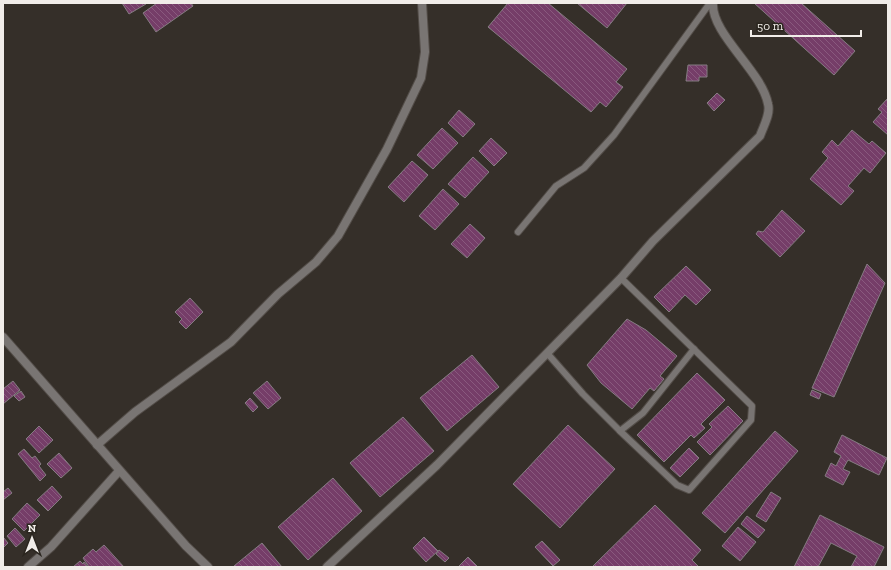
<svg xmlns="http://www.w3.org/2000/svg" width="891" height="570" font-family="'Zilla Slab',serif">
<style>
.building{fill:url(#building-back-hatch);stroke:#857c82}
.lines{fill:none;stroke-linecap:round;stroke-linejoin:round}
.service-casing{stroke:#534d48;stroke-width:8}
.minor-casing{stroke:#534d48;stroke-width:10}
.service{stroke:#797573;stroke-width:6}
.minor{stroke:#797573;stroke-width:8}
</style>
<defs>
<pattern id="building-back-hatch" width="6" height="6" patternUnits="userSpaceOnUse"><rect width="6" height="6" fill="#753d68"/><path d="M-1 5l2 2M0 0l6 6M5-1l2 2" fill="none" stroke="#89597e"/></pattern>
</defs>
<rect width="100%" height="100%" fill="#352f29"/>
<g class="building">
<path d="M122,3H145L146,4L129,14Z"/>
<path d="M157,3H191L193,6L156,32L143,13Z"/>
<path d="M508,3H548L627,69L616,82L623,87L606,107L600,102L591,112L488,27Z"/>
<path d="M577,3H627L607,28Z"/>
<path d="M754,3H801L855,51L834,75Z"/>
<path d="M688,65H707V77H699V81H686Z"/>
<path d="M717,93L725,100L714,111L707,103Z"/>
<path d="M887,99L888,100V135L873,122L882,112L878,109Z"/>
<path d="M459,110L475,124L463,137L448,123Z"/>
<path d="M442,128L458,143L433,169L417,155Z"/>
<path d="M852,130L869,144L872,141L886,153L870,173L864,168L848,186L854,191L841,205L810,179L828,158L822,152L832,140L838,146Z"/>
<path d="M491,138L507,153L494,166L479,151Z"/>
<path d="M473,157L489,172L465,198L448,184Z"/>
<path d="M412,161L428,175L404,202L388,187Z"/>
<path d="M443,189L459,204L435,230L419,216Z"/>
<path d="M782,210L805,231L780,257L756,234L758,231L763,232Z"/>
<path d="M470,224L485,238L467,258L451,244Z"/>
<path d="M867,264L885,283L834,397L812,388Z"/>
<path d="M686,266L711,290L696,305L685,295L669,312L654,297Z"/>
<path d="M190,298L203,312L186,329L179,322L182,319L175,312Z"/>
<path d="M627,319L646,330L677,356L660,376L664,379L654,391L650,388L632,409L601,383L587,365Z"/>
<path d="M472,355L499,387L447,431L420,398Z"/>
<path d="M697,373L725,400L701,424L705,428L694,438L691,435L664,462L637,435Z"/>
<path d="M13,381L20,390L3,404V389Z"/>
<path d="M267,381L281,398L268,409L253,393Z"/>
<path d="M812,390L821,394L819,399L810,395Z"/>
<path d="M21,391L25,397L19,401L14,396Z"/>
<path d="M250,398L258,407L253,412L245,403Z"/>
<path d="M728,406L743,421L710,455L697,442L712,427L709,424Z"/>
<path d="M403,417L434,451L380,497L350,463Z"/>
<path d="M568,425L615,469L560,528L513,484Z"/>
<path d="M39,426L53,440L39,453L26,439Z"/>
<path d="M775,431L798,451L725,533L702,513Z"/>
<path d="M842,435L887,458L879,475L848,460L843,469L850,472L843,485L825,476L831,463L836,466L841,456L834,452Z"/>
<path d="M689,448L699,458L680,477L670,468Z"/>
<path d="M24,449L32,458L35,456L41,464L39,466L46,475L40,481L18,454Z"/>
<path d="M59,453L72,468L61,478L47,464Z"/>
<path d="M333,478L362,511L308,560L278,527Z"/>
<path d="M52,486L62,497L48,511L37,500Z"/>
<path d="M8,488L12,493L3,500V492Z"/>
<path d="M771,492L781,498L766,522L756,516Z"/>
<path d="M27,503L40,515L24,531L12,519Z"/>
<path d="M655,505L701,550L692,560L699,567H592Z"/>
<path d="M820,515L884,547L874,567H851L857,556L831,543L818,567H794Z"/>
<path d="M747,516L765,530L758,538L741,524Z"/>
<path d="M738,527L756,542L740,561L722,546Z"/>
<path d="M15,528L25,539L16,547L7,536Z"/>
<path d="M3,537L8,543L3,548Z"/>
<path d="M424,537L438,551L426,562L413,548Z"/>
<path d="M542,541L560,560L553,566L535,547Z"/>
<path d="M262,543L282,567H235L234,566Z"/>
<path d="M104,545L124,567H89L83,558L93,549L96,552Z"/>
<path d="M439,550L449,558L445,562L436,554Z"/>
<path d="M468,557L478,567H458Z"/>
<path d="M80,561L83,564L84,562L88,567H73Z"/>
</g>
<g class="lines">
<g class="service-casing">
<g id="service">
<path d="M518,232L556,186L584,168L614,135L710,3"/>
<path d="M547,353L583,394L620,431L643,413L694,349"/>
<path d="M620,431L677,485L689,490L751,420L752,406L621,278"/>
</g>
</g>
<g class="minor-casing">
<g id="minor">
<path d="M3,337L186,546L208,567"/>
<path d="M97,445L135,412L231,342L278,294L316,262L338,236L387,149L421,78L425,52L422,3"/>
<path d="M28,567L51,547L119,471"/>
<path d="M327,567L437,465L621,278L653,241L760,136C763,127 771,114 768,104C762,71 711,34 713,3"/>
</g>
</g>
<use href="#service" class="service"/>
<use href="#minor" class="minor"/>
</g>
<rect width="891" height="570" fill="none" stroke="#f1ede9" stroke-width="8"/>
<g transform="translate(32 538)" stroke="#2b261f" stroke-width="3" paint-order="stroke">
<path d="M0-3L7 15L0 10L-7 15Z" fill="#f1ede9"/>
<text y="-6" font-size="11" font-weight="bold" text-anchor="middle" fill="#f1ede9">N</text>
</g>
<path d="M751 30v6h110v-6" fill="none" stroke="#f1ede9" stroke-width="2"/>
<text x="757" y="30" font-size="12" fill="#f1ede9" stroke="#2b261f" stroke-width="3" paint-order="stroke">50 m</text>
</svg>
